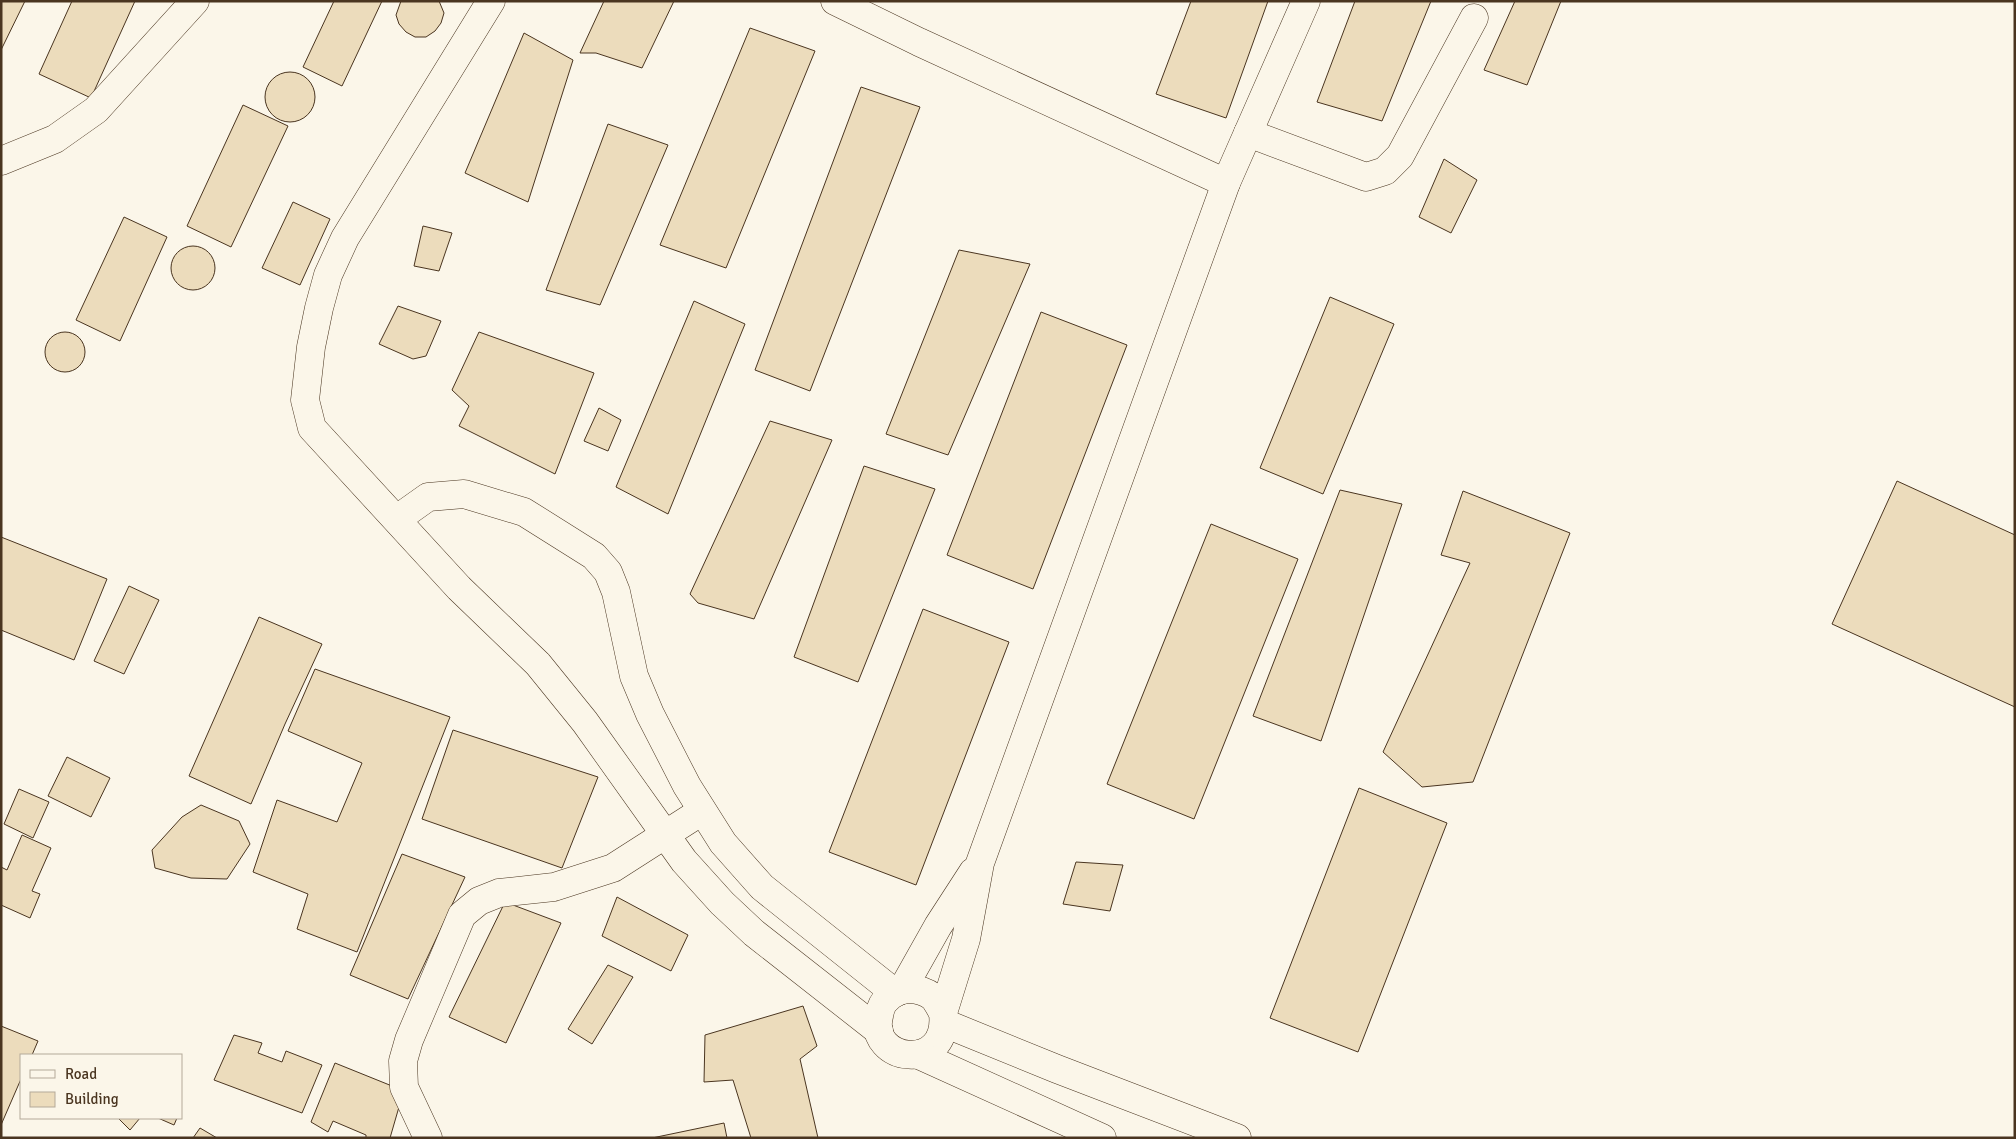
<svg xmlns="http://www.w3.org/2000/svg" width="2016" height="1139" font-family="Signika,sans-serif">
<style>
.building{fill:#ecdcbc;stroke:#4a3520}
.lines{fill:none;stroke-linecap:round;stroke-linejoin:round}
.minor-casing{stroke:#4a3520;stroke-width:29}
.minor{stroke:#fbf6e9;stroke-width:28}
</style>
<rect width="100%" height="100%" fill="#fbf6e9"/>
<g class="building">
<path d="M1,1H25L1,50Z"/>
<path d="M72,1H135L91,98L39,74Z"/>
<path d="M334,1H382L342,86L303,67Z"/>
<path d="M401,1H439L444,13L441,23L435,31L426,37H415L406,32L399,24L396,15Z"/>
<path d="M604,1H674L642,68L596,53H580Z"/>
<path d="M1191,1H1268L1226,118L1156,94Z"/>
<path d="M1355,1H1431L1382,121L1317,102Z"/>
<path d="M1515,1H1561L1527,85L1484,70Z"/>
<path d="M750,28L815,51L726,268L660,245Z"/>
<path d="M524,33L573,60L528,202L465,173Z"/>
<circle cx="290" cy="97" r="25"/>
<path d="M861,87L920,107L810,391L755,370Z"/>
<path d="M243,105L288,126L231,247L187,226Z"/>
<path d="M608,124L668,145L600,305L546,290Z"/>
<path d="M1444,159L1477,180L1451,233L1419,217Z"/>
<path d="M293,202L330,219L300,285L262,268Z"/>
<path d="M124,217L167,237L120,341L76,320Z"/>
<path d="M423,226L452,233L439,271L414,266Z"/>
<circle cx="193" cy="268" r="22"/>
<path d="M959,250L1030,264L948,455L886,434Z"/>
<path d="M1330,297L1394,324L1323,494L1260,468Z"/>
<path d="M694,301L745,324L668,514L616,487Z"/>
<path d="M398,306L441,321L426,356L413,359L379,344Z"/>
<path d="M1041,312L1127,345L1033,589L947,555Z"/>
<path d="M479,332L594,373L555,474L459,426L469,406L452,390Z"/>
<circle cx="65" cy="352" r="20"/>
<path d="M599,408L621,420L608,451L584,441Z"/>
<path d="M770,421L832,440L754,619L698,603L690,594Z"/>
<path d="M864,466L935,489L858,682L794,657Z"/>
<path d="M1897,481L2015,535V707L1832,624Z"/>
<path d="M1340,490L1402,504L1321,741L1253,716Z"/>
<path d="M1463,491L1570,533L1473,782L1422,787L1383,752L1470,563L1441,555Z"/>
<path d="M1211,524L1298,559L1194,819L1107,784Z"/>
<path d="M1,537L107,579L74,660L1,630Z"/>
<path d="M129,586L159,600L124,674L94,661Z"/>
<path d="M923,609L1009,642L916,885L829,852Z"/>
<path d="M259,617L322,644L285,724L251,804L189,776Z"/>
<path d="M315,669L450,717L357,952L297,929L308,894L253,872L277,800L337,822L362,763L288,731Z"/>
<path d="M453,730L598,777L562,868L422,819Z"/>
<path d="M67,757L110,778L91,817L48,796Z"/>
<path d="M1359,788L1447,823L1358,1052L1270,1018Z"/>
<path d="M19,789L49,802L33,838L4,824Z"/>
<path d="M201,805L239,821L250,844L227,879L191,878L155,868L152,850L182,817Z"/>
<path d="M22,835L51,848L32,891L40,894L30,918L1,905V867L7,870Z"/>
<path d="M402,854L465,877L408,999L350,975Z"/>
<path d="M1076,862L1123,865L1110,911L1063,904Z"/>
<path d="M617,897L688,935L671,971L602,936Z"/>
<path d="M505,902L561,923L506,1043L449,1017Z"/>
<path d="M608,965L633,977L592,1044L568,1029Z"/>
<path d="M803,1006L817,1046L800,1059L818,1138H751L733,1080L704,1082L705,1035Z"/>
<path d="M1,1026L38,1041L32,1055H21V1079L1,1125Z"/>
<path d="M234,1035L262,1043L258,1053L282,1062L286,1051L322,1065L302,1113L214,1080Z"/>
<path d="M335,1063L397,1088L401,1100L390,1138H366V1135L333,1121L328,1132L311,1122Z"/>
<path d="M118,1118H140L130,1130Z"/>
<path d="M158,1118H177L174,1125Z"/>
<path d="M724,1123L727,1138H652Z"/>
<path d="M200,1128L217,1138H193Z"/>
</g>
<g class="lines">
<g class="minor-casing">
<g id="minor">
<path d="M491,1L345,238L328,275L319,308L311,347L305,400L312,428L459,588L538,664L585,722L684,861L722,903L754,933L879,1031"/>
<path d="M835,1L919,42L1226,183"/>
<path d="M1248,133L1366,177L1385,171L1400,156L1474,18"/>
<path d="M1,161L55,139L96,110L195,1"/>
<path d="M397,519L428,497L464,494L524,512L594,556L608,572L616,592L634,676L650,714L687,786L723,843L762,887L895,993"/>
<path d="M902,990L938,926L973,872"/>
<path d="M943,1013C940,1008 937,1001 933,997C919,987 899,986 887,999C882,1003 880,1010 879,1016C867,1062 950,1074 943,1013L966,939L980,863L1226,183L1306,1"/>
<path d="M944,1023L1057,1069L1237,1138"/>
<path d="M919,1055L1102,1138"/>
<path d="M428,1138L404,1087L403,1061L409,1040L462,915L479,901L499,893L554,887L613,868L702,811"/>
</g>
</g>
<use href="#minor" class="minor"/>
</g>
<rect width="2016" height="1139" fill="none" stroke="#4a3520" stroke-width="5"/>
<rect x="20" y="1054" width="162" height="65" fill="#fbf6e9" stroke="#b4a999"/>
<rect x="30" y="1070" width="25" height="8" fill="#fbf6e9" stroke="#b4a999"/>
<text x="65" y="1079" font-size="15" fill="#4a3520">Road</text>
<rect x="30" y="1092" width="25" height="15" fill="#ecdcbc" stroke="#b4a999"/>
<text x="65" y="1104" font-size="15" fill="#4a3520">Building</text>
</svg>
